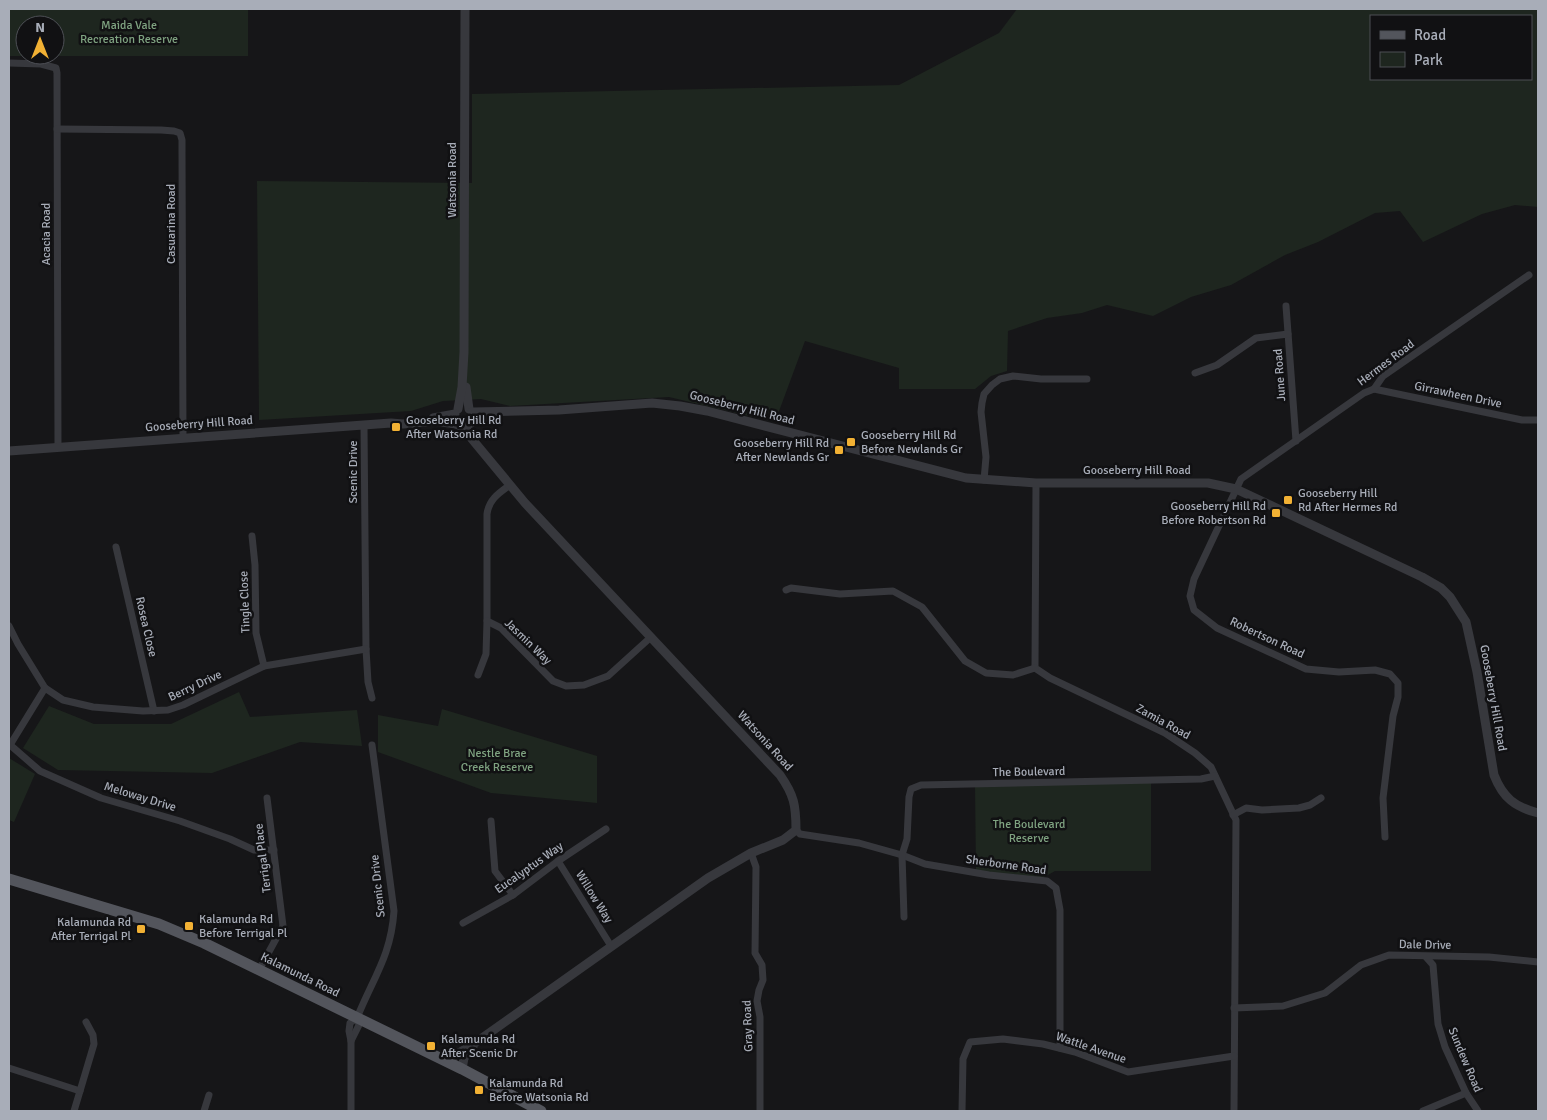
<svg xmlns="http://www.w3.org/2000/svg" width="1547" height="1120" font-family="Signika,sans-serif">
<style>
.green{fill:#1e261f;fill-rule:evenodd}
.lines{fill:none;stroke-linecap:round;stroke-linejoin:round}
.minor{stroke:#37383d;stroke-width:7}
.tertiary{stroke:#37383d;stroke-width:9}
.primary{stroke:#53555c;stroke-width:11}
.poi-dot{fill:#f2b134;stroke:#111113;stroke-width:2}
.labels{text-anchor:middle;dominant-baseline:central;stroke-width:5;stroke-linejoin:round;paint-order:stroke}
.park-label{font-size:12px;fill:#7fa381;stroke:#111113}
.street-label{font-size:12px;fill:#a8adb8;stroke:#111113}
.poi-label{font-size:12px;fill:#a8adb8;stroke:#111113;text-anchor:start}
</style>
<rect width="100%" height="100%" fill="#161618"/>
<g class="green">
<path d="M9,9H248V56H9ZM25,25H55V55H25Z"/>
<path d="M1017,9H1538V207L1515,205L1482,214L1423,242L1400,211L1375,213L1318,242L1285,255L1231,285L1191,297L1153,316L1107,305L1082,313L1047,318L1008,331L1007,371L991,376L975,389H899V368L805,341L775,422L669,397L510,406L481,399L443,401L411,411L259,420L257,181L472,183V94L899,85L999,33ZM1371,16H1531V79H1371Z"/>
<path d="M239,692L250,717L357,710L362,746L300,742L212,773L58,770L23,748L49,706L94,724H171Z"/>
<path d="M442,709L597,756V803L491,793L378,752V715L438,726Z"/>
<path d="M9,758L35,774L14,822L9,820Z"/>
<path d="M1151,780V871H1055L1039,880L976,873L975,784Z"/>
</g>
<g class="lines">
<g class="minor">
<path d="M9,63L41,64L56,68L57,73L58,447"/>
<path d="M57,129L161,130L174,131L180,133L182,140V151L183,438"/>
<path d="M1286,306L1296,441"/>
<path d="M1195,373L1217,365L1256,338L1288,334"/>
<path d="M1374,389L1522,420H1538"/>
<path d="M364,425L366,649L368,682L372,698"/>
<path d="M984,480L986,457L981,412L982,403L984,394L992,385L1000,379L1013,376L1041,379H1087"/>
<path d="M1036,483L1035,668L1050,678L1165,733L1195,753L1211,767L1236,820L1234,1111"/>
<path d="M510,485C499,493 489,499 487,514V621L501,628L553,681L566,686L584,685L608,676L651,637"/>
<path d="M252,536L255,565L256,633L264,666"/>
<path d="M116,547L154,711"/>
<path d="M786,590L791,588L840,594L893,591L922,607L965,661L986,673L1013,675L1035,668"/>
<path d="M9,626L18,644L45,688L63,700L93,707L143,711L168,710L183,705L264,666L366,649"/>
<path d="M478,675L486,654L487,621"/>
<path d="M9,744L40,771L101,798L180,821L230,839L254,850H274"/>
<path d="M10,745L45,688"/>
<path d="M1233,815L1246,808L1262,810L1299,808L1310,805L1321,798"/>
<path d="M491,821L495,871L513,895"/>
<path d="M796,830L800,834L859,843L902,855L925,864L989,875L1047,881L1056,888L1060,910V1048"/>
<path d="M1385,837L1383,798L1393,716L1398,697V683L1390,674L1375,670L1339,672L1306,669L1217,628L1194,610L1190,596L1194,579L1241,479L1364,393L1374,389L1383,376L1529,275"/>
<path d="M751,853L756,867L755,953L762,965L763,980L759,990L757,1001L760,1017V1111"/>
<path d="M558,861L611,946"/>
<path d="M904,917L902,855L907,839L909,797L911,789L921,785L1201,779L1215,776"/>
<path d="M463,923L513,895L558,861L606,829"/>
<path d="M1426,957L1433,965L1438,1024L1445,1047L1466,1093L1478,1111"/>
<path d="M259,970L283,926L267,798"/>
<path d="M1234,1008L1283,1006L1325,993L1361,965L1389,955L1489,957L1538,962"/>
<path d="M351,1041L359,1025L357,1018"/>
<path d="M9,1068L80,1091L74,1111"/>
<path d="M80,1091L94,1044L93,1035L86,1022"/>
<path d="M204,1111L209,1095"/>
<path d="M351,1111V1041L349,1031L350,1023L357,1018C373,978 391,956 394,911L372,745"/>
<path d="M962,1111L963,1059L970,1042L1003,1039L1043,1044L1075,1052L1128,1072L1234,1056"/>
<path d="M1423,1111L1466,1093"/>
</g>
<g class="tertiary">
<path d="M466,387L469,409"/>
<path d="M458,409L462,387L464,352L465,9"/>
<path d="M472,412L559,410L652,403L680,406L707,411L966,478L1036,483H1208L1236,489L1422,577L1441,588L1450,597L1466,622L1477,672L1494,775C1503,798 1515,807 1538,813"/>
<path d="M433,418L455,414"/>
<path d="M9,451L391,423L403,424L435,421L456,424L462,427H466L474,421L496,417"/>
<path d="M446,1061L478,1041L708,878L751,853L783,840L796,830C796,805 794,795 780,775L525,503L462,427"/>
<path d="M462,1069L464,1058L473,1047"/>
</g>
<path class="primary" d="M9,879L159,924L204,943L462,1069L541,1111"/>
</g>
<g class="poi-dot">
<rect x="391" y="422" width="10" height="10" rx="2.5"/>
<rect x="846" y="437" width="10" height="10" rx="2.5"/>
<rect x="834" y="445" width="10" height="10" rx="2.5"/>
<rect x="1283" y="495" width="10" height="10" rx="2.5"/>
<rect x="1271" y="508" width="10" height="10" rx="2.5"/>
<rect x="184" y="921" width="10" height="10" rx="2.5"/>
<rect x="136" y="924" width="10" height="10" rx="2.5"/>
<rect x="426" y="1041" width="10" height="10" rx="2.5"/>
<rect x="474" y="1085" width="10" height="10" rx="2.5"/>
</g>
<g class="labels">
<g class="park-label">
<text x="129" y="25">Maida Vale<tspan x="129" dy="14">Recreation Reserve</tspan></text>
<text x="497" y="753">Nestle Brae<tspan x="497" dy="14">Creek Reserve</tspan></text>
<text x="1029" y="824">The Boulevard<tspan x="1029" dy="14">Reserve</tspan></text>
</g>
<g class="street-label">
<text transform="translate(452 180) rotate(-90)">Watsonia Road</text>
<text transform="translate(171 224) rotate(-90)">Casuarina Road</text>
<text transform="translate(46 234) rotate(-90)">Acacia Road</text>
<text transform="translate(1386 363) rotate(-37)">Hermes Road</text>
<text transform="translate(1280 375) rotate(-94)">June Road</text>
<text transform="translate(1458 395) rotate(12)">Girrawheen Drive</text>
<text transform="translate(742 408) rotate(14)">Gooseberry Hill Road</text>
<text transform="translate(199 424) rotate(-4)">Gooseberry Hill Road</text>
<text x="1137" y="470">Gooseberry Hill Road</text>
<text transform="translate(353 472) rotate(-90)">Scenic Drive</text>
<text transform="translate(245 602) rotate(-92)">Tingle Close</text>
<text transform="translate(146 627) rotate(77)">Rosea Close</text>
<text transform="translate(1267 638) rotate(25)">Robertson Road</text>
<text transform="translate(528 642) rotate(44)">Jasmin Way</text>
<text transform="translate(195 686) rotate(-25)">Berry Drive</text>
<text transform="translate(1493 698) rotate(80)">Gooseberry Hill Road</text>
<text transform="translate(1163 722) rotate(29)">Zamia Road</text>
<text transform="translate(765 741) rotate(48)">Watsonia Road</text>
<text transform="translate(1029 772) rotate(-1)">The Boulevard</text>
<text transform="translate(140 797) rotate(17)">Meloway Drive</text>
<text transform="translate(263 858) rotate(-97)">Terrigal Place</text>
<text transform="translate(1006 865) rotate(8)">Sherborne Road</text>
<text transform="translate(529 868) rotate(-35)">Eucalyptus Way</text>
<text transform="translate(378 886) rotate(-96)">Scenic Drive</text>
<text transform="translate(594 897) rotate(58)">Willow Way</text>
<text transform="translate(1425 945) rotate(1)">Dale Drive</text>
<text transform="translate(300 975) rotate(26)">Kalamunda Road</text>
<text transform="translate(748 1026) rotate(-92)">Gray Road</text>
<text transform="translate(1091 1048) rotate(19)">Wattle Avenue</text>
<text transform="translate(1465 1060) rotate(67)">Sundew Road</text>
</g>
<g class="poi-label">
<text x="406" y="420">Gooseberry Hill Rd<tspan x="406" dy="14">After Watsonia Rd</tspan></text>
<text x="861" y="435">Gooseberry Hill Rd<tspan x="861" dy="14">Before Newlands Gr</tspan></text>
<text x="829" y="443" text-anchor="end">Gooseberry Hill Rd<tspan x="829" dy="14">After Newlands Gr</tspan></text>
<text x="1298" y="493">Gooseberry Hill<tspan x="1298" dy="14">Rd After Hermes Rd</tspan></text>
<text x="1266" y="506" text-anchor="end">Gooseberry Hill Rd<tspan x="1266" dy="14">Before Robertson Rd</tspan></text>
<text x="199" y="919">Kalamunda Rd<tspan x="199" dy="14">Before Terrigal Pl</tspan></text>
<text x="131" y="922" text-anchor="end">Kalamunda Rd<tspan x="131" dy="14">After Terrigal Pl</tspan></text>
<text x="441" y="1039">Kalamunda Rd<tspan x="441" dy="14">After Scenic Dr</tspan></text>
<text x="489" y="1083">Kalamunda Rd<tspan x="489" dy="14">Before Watsonia Rd</tspan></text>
</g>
</g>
<rect width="1547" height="1120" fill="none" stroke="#a8adb8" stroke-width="20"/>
<rect x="1370" y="15" width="162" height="65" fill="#111113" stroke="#4d4f55"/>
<rect x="1380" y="31" width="25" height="8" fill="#53555c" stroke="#4d4f55"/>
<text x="1414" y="40" font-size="15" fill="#a8adb8">Road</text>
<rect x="1380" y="52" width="25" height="15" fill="#1e261f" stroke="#4d4f55"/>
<text x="1414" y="65" font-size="15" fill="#a8adb8">Park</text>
<g transform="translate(40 40)"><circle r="24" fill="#111113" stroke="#4d4f55"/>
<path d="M0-4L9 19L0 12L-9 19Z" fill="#f2b134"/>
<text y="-8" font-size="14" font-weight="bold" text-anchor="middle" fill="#a8adb8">N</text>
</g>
</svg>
